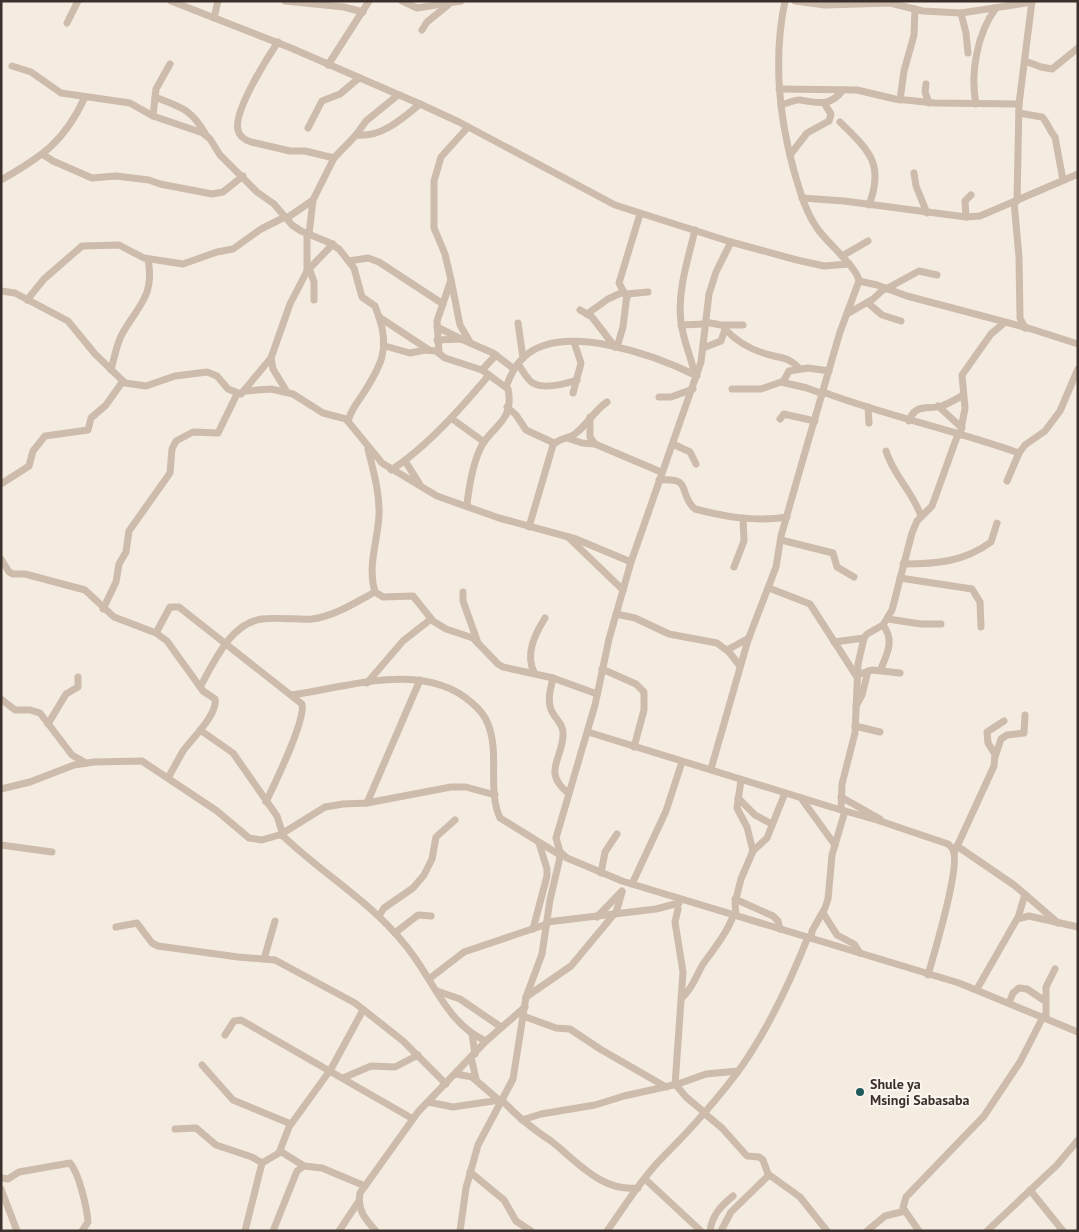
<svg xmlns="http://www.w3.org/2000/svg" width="1079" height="1232" font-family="'PT Sans',sans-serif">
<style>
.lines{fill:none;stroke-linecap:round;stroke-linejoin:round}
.minor{stroke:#cdbbac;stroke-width:7}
.poi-dot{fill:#1f5a5e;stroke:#fbf5ee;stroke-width:2}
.labels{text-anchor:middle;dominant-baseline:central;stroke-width:4.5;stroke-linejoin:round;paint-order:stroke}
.poi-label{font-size:14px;font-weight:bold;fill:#3b302b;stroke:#fbf5ee;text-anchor:start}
</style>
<rect width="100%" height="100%" fill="#f4ebe1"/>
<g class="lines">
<g class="minor">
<path d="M171,1L291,48L420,104L459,122L615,205L731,242L797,260L824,266L849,264"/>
<path d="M285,1L344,7L363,12"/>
<path d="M402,1L417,8L461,1"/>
<path d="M795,1L825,5L890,3L923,11L961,13L1032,2"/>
<path d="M961,13L966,33L968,53"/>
<path d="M214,18L218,1"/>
<path d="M67,23L78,1"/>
<path d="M422,30L427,22L448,5"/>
<path d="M278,42C267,58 233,112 238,130C239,136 245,140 251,142L290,151H305L334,158"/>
<path d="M1025,61L1041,67L1052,69L1078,48"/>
<path d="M328,65L369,1"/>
<path d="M12,66L31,72L61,93L130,103L153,116L203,133L210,139L220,155L257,192L274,204L292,225L301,231L328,242L339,249L354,268L362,297L375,306L379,317L429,350"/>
<path d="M926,84L925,92L929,103"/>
<path d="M779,89L857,90L895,99L935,103L1019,104"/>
<path d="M155,97C180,107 190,108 205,133"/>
<path d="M900,100L904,71L914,35L915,9"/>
<path d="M976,104C970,74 977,33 996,8"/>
<path d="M781,105C786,104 796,99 800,100C819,103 830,107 843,90"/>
<path d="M1019,113L1042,117C1048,123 1049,130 1055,137L1063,180"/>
<path d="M153,116L156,89L170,64"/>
<path d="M840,122C868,150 885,163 869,205"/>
<path d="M308,128L322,101L340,94L359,78"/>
<path d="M356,135C381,138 402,119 420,104"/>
<path d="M42,154L53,161L92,178L116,176L149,180L160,184L212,194L223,192L243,176"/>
<path d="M790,155L807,133L829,121L831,114L824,103"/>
<path d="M914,173L916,186L927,213"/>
<path d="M1,180C43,156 64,142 85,97"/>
<path d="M802,198L844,201L966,217L980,216L1078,174"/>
<path d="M1017,201L1019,104L1032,1"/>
<path d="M1014,202L1019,257L1020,318L1025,328"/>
<path d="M966,217L965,201L971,195"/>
<path d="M287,218L313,200"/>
<path d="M309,234L313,200L334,158L356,135L366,121L398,95"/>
<path d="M731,242L716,272L709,294L701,362L631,562L609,639L595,705L556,838L560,852L567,858L622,881L959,983L1078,1032"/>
<path d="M842,256L868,241"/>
<path d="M349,261L368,258L379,262L443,304"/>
<path d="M309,268L314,282V300"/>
<path d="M307,271L333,244"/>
<path d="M451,280L460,325L470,342"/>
<path d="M859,281L877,285L907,296L1028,328L1078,344"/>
<path d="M886,289L919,271L937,275"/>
<path d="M1,291L15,293L68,321L95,354L125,383L146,386L175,376L207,372L217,376L228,389L241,394L271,358"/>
<path d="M627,298L619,283L640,214"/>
<path d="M27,300L44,279L82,246L119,245L144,258L183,264L217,252L233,249L261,229L285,217"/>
<path d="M868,303L882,315L901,321"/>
<path d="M580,310L592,317L615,347"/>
<path d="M587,314L608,299L623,292"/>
<path d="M847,314L873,299L885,288"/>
<path d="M705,322L721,325H743"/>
<path d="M518,323L523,358"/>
<path d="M681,325L705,324"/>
<path d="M437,327L461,339"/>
<path d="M725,329C737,342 754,351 770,355C785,359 787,357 799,368"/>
<path d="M437,340L461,339L493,353L514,369"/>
<path d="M385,346L410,353L425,350L436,351L445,358L482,370L508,389C515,423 490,426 480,449C472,467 469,486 467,505"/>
<path d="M617,347L623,327L627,294L648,292"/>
<path d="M703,348L721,341L726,326"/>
<path d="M439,353L437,321L451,280L445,254L434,228V181L441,157L468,127"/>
<path d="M518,364C522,369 527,380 533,383C545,390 565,384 577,380"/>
<path d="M111,370C114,359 116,347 121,336C138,305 155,297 148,259"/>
<path d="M482,370L496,355"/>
<path d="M695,375C691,357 683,340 681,322C677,292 688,259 695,230"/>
<path d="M783,382L789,371L808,368L829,371"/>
<path d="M506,387C510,376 515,365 524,357C563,321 657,356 697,376"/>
<path d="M732,389H761L781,382L807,388L823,394"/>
<path d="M245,391L271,389L293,394L323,413L346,419L382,463L437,496L499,518L576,539L631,562"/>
<path d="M287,392L273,369L271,358L290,304L307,271V234"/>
<path d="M823,392C887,416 954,430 1019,453"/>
<path d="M573,393L581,363L574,342"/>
<path d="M659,397H671L693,389"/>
<path d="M938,406L962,428"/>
<path d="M507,407L516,415L526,430L554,443"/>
<path d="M868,407L869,423"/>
<path d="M590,417V437L595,444"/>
<path d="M451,418L484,442"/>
<path d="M780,419L784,414L788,415L815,421"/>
<path d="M348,421C351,410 357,403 363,394C381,366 390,349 379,317"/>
<path d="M909,421C915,403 928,410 942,406C949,403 957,399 963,395"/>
<path d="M960,435L965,408L962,375L991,334L1004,323"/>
<path d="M567,438L582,443L595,444L661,472"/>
<path d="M673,444L690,452L696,464"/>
<path d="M368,449C373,470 380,493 379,515C378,540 367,566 375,592L383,597L413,596L433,621L446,629L473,638L498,664L503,667L553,678L597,694"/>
<path d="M886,451C893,475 913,492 921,516"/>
<path d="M405,461L419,483"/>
<path d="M391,470C426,448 462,407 489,375"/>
<path d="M659,480C694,477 677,493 695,509C727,517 754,522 787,517"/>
<path d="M1007,481L1019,453L1025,445L1045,431L1060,411L1078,369"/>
<path d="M1,484L29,466L33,451L45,436L88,430L91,418L106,405L123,381"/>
<path d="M529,527L553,445C559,438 568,439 575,434C587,425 594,411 607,402"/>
<path d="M568,537L623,590"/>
<path d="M781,540L833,553L837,567L854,577"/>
<path d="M1,559L9,572L13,574H25L85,590L114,617L156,633L167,641L203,691L215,699C218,714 192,739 183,751C178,760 173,769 168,778"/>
<path d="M903,564C936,564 964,562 991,542L997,523"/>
<path d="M734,567L744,541L743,518"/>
<path d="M900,578L972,589L980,602L981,627"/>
<path d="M769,588L810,604L857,677"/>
<path d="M463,592V601L478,643"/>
<path d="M103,609L116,582L119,564L126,552L129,531L170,473L172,449L176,441L193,432L218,433L237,394"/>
<path d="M616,614L635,618L669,634L717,643L729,652L740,666"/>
<path d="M888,619L921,624H941"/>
<path d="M156,633L170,607H179L302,704C306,720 274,785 266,802"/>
<path d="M834,642L864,638"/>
<path d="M727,650L749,638"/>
<path d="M602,669L636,684L644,692V710L634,747"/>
<path d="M881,669C887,653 895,641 883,625"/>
<path d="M534,672C525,654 535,634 545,618"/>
<path d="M857,675L872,670L900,673"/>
<path d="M553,678C550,690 546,704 554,715C558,721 563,725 563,733C564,758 541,771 568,793"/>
<path d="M367,683L403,641L431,619"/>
<path d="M200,687C214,663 230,623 262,619C279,617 296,620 312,619C335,616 356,602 375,592"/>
<path d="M292,695C348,687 424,660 472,703C478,708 485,716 488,724C500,754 487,790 500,818L560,855"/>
<path d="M1,699L15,710H30L40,713L72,755L86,763"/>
<path d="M856,706L862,695L868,671"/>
<path d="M48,724L66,694L78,687V677"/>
<path d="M855,726L880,732"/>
<path d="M200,730L233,753L277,816L283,835"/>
<path d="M588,732L831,807L877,820L948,844C950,846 952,847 953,850C961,865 934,954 928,975"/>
<path d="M995,757L1001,739L1007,735L1024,733L1025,715"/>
<path d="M711,769L748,640L776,567L781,536L801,466L840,332L859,281C857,267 826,242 817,228C805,211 800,191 794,171C779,116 773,58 785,1"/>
<path d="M741,780L737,808L747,827L753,851"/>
<path d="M1,789L30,782L74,765L94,762L142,761L217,811L249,838L262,840L279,835L283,836C327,878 380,907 415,958C436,988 451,1026 486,1041"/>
<path d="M841,797L880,819"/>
<path d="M738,798L755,815L772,824"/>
<path d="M801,798L835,845"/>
<path d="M367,803L420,680"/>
<path d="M841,810L842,784L855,733L858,664L864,638L867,634L883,625L892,610L912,533L917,521L932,506L958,434"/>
<path d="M283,833L325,807L343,804L367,803L451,787H466L495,795"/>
<path d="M1,845L52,852"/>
<path d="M957,846L1014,885L1058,923"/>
<path d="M954,853L994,766L995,754L988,743L987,732L1004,721"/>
<path d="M601,873L605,852L617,834"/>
<path d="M632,884L666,811L682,762"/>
<path d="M735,899L773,916L778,921L780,929"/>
<path d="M616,913L622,892"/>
<path d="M823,913L837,935L854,944L860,953"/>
<path d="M736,915L735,903L741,879L753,851L767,838L785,793"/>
<path d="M379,916L384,908L413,888L424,875L432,859L436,837L455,820"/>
<path d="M597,917L622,891"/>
<path d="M1018,918L1025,894"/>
<path d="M547,922L656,909L679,903"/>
<path d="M116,927L137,923L152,943L158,946L238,957L275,960L355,1003L403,1041L446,1084"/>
<path d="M533,929L547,876V869L539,843"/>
<path d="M395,933L418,915L431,916"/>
<path d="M811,938L812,931L825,908L828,899L832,855L845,811"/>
<path d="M264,959L275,921"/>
<path d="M429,979L464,952L547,924"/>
<path d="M977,989L1017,919L1029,916L1078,927"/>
<path d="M437,991L460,999L501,1027"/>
<path d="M526,997L571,966L615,913"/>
<path d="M682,998C693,988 696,976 703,964C714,949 727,933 734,914"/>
<path d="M1009,1003L1013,993L1019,988L1027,989L1045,1001"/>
<path d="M523,1016L556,1028L570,1029L600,1049L666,1087"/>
<path d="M1046,1018V987L1055,969"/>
<path d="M472,1034L475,1054"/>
<path d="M225,1035L234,1021L241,1020L413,1119"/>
<path d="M471,1057L476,1079"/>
<path d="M202,1065L233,1100L291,1124"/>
<path d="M456,1074L472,1077L501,1102"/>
<path d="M343,1078L371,1066L395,1067L418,1055"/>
<path d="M675,1085L683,972L675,922L678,909L677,904"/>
<path d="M676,1085L686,1097L705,1113"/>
<path d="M503,1101C517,1117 533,1129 551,1141C577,1161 601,1192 638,1188"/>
<path d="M428,1102L453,1107L500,1100"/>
<path d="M704,1113L722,1128L747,1156L759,1157L763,1160L768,1174L800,1197L827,1231"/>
<path d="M522,1120L541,1114L595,1105L624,1096L678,1084L706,1074L738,1071"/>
<path d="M175,1129L196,1128L216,1145L252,1157L262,1163"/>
<path d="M280,1151L304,1166"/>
<path d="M470,1172L504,1200L516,1221L531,1231"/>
<path d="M1,1178L8,1179L19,1172L70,1163C79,1173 87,1208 88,1222L82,1231"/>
<path d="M645,1179L701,1231"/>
<path d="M1,1189L17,1231"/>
<path d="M1030,1190L1063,1231"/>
<path d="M245,1231L262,1163L279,1153L289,1127L331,1069L363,1010"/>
<path d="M273,1231L297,1171L304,1166L322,1168L365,1186"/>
<path d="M339,1231L359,1201"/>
<path d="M376,1231C365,1219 357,1210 360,1193L418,1112L486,1041L525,1007"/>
<path d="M460,1231L466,1188L478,1145L513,1079L526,997L542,954L550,900L561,853"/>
<path d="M607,1231C625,1206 641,1179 662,1158C691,1129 718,1099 742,1066C770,1026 790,982 808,937"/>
<path d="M710,1231C712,1215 721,1206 733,1196"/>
<path d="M721,1231L731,1212L769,1175"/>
<path d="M867,1231L885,1216L905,1211"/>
<path d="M919,1231L903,1208L906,1197L984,1116L1020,1062L1043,1017"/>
<path d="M987,1231L1057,1165L1078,1140"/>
</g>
</g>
<circle class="poi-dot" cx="860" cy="1092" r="5"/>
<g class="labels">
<g class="poi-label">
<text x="870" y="1084">Shule ya<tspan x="870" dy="16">Msingi Sabasaba</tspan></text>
</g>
</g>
<rect width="1079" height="1232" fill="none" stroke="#3b302b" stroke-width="5"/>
</svg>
